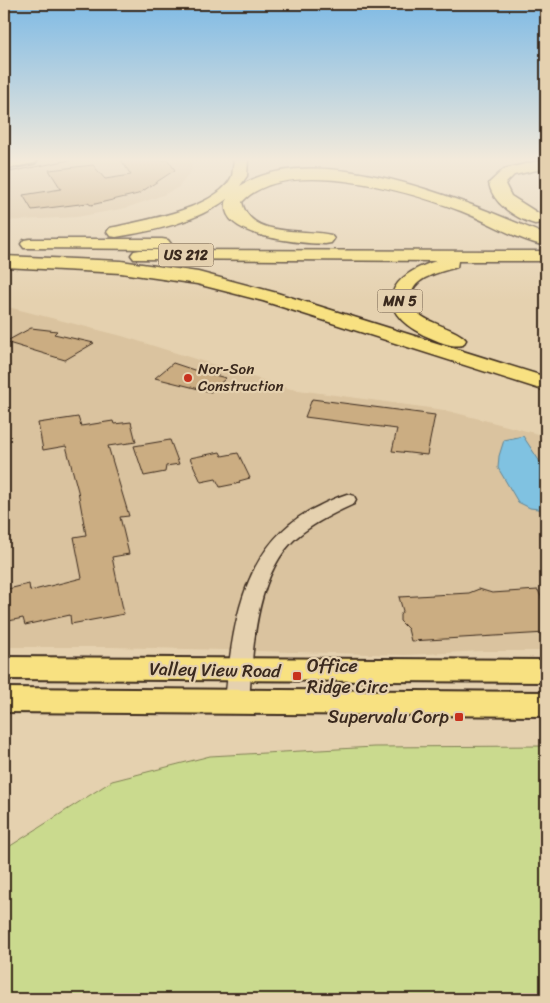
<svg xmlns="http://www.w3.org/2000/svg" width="550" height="1003" font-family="Sriracha,sans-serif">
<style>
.built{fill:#dac39f}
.green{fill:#cada8e;stroke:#828256}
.water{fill:#80c2e1;stroke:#648593}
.building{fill:#cbad82;stroke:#3b2a1e}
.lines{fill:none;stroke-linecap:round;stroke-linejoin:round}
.minor-casing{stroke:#3b2a1e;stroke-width:3}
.major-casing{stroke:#3b2a1e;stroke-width:4}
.highway-casing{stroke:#3b2a1e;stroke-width:3}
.minor{fill:#e5d1af;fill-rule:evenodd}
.major{fill:#f8e181;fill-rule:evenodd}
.highway{fill:#f8e181;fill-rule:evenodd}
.tram{stroke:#3b2a1e;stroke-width:1}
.poi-dot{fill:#c8321e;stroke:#e5d1af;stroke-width:2}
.labels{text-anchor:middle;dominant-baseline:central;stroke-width:4.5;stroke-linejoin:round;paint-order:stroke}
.shield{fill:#e5d1af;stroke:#6e5c4a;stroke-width:1}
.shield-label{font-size:14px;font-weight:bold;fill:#3b2a1e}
.poi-label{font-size:15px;fill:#3b2a1e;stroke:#e5d1af;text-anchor:start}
.near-poi-label{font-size:18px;fill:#3b2a1e;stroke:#e5d1af;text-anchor:start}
.near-street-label{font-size:18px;fill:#3b2a1e;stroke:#e5d1af}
</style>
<rect width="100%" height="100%" fill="#e5d1af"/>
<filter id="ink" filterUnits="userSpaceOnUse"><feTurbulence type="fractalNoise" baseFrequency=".02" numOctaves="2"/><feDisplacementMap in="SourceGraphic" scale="10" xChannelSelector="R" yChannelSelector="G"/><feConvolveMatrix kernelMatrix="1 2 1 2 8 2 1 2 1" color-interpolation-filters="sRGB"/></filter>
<g filter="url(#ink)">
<g class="built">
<path d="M4,160H191L192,165L191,171L179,187L163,195L126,208L77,217L4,221Z"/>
<path d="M4,306L122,336L291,389L444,410L546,436V651H482L406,655L112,647H4Z"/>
</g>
<path class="green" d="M546,746V999H4V850L112,781L210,756L374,747Z"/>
<path class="water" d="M523,436L546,471V510L530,508L518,502L498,468L499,456L504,440Z"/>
<g class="building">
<path d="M121,160H168L175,170L138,194L91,205L88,203L32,210L23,195L61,189L49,170L93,165L105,179L131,175Z"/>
<path d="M31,328L57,331L54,334L94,343L65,360L5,342Z"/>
<path d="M173,363L194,370L226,378L211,392L155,378Z"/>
<path d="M312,399L435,415L427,455L392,451L397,429L305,417Z"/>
<path d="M78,417L81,426L113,421L114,424L131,422L136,442L108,446L129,516L120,517L129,554L112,557L124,614L71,624L70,615L25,625L23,618L4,622V590L29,584L30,591L82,578L74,537L86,535L78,491L66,446L43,450L38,423Z"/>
<path d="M170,440L179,464L166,466L165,472L144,476L134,446Z"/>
<path d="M220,452L222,456L238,453L250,478L239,481L240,483L220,487L216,479L201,482L190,458Z"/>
<path d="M479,589L492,593L538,590L546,608V633L411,641L408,629L400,621V615L403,611L399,597L469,593Z"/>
</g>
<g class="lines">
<g class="minor-casing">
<path id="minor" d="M347,494L354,496L356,500L354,504C334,513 314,523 297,537C254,576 253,649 249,703L245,710L237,712L229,710L225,703C232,631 240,550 309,511C321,505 334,498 347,494Z"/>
</g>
<g class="major-casing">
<g id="major">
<path d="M37,160L35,163L4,169V161Z"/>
<path d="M4,657L546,660V682L4,679Z"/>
<path d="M4,688L546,692V716L4,712Z"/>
</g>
</g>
<g class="highway-casing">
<g id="highway">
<path d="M234,160H248L247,176L240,186C318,137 470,203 546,235V246C517,240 489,222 461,211C409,191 285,155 242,202C250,239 304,228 331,235L334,239L331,243L325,244C303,243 214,238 227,199C196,222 154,231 116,237L110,236L107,232L110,228C141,221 218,209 232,176C233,172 233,165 234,160Z"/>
<path d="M542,160H546V168L514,175L505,184L511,196L541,215L543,219L541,223L535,224C516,219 492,203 489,183L504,169Z"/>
<path d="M30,239H162L168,240L171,244L168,248L162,249L24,248L21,244L24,240Z"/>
<path d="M140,250L546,251V261H458L457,267C441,272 412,277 411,297C409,323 455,325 466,340L463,345C451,347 443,343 433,339C376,316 379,279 436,261L134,259L131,255L134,251Z"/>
<path d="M4,256L121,261L198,272L277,293L546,377V391L263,301L197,284L121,273L4,267Z"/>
</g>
</g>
<use href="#minor" class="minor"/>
<use href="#major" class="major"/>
<use href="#highway" class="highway"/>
<path class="tram" d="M4,173L70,160"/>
</g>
</g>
<linearGradient id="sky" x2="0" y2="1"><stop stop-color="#7ebae5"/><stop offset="0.53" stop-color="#f3eadb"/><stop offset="1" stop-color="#f3eadb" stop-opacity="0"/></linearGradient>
<rect width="550" height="301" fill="url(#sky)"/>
<g class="poi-dot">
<circle cx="188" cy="378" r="5"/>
<rect x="292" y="671" width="10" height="10" rx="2.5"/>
<rect x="454" y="712" width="10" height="10" rx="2.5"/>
</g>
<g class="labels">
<g class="shield">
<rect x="158.5" y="243.5" width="55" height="23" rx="4"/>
<rect x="377.5" y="289.5" width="45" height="23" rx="4"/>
</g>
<g class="shield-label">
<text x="186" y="255">US 212</text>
<text x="400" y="301">MN 5</text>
</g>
<g class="poi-label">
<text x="198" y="369">Nor-Son<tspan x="198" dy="17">Construction</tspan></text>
</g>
<g class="near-poi-label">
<text x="307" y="666">Office<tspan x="307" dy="21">Ridge Circ</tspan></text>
<text x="449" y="717" text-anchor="end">Supervalu Corp</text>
</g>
<g class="near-street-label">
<text transform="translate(215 670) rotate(1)">Valley View Road</text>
</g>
</g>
<rect width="550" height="1003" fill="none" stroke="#e5d1af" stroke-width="20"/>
<rect x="10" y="10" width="530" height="983" fill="none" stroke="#3b2a1e" stroke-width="2" filter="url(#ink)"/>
</svg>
